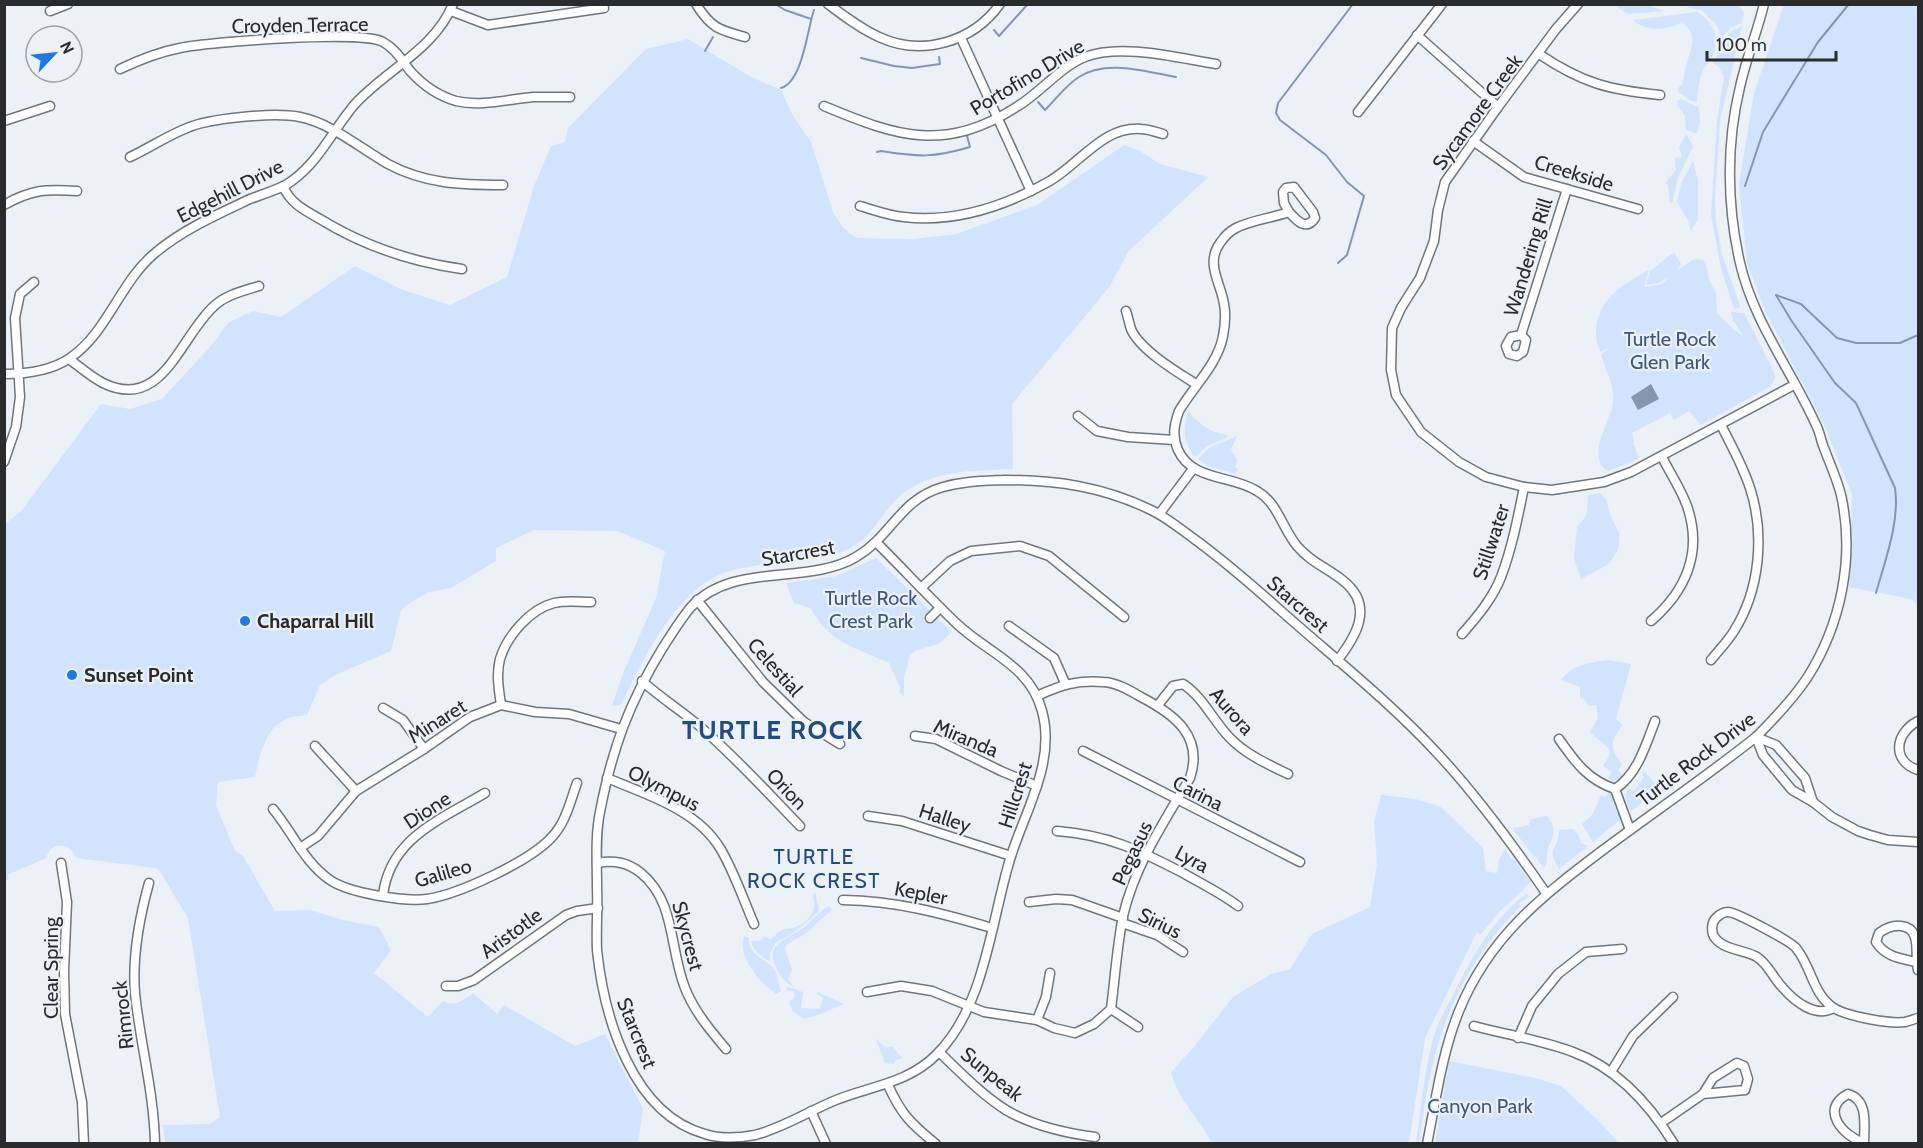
<svg xmlns="http://www.w3.org/2000/svg" width="1923" height="1148" font-family="Cabin,sans-serif">
<style>
.green{fill:#d2e4fd}
.water{fill:#8397b2}
.lines{fill:none;stroke-linecap:round;stroke-linejoin:round}
.stream{stroke:#8397b2;stroke-width:2}
.minor-casing{stroke:#71767b;stroke-width:11}
.minor{stroke:#fff;stroke-width:8}
.poi-dot{fill:#1f78e2;stroke:#ecf0f7;stroke-width:2}
.labels{text-anchor:middle;dominant-baseline:central;stroke-width:4.5;stroke-linejoin:round;paint-order:stroke}
.street-label{font-size:20px;fill:#292b2d;stroke:#ecf0f7}
.park-label{font-size:20px;fill:#3b5981;stroke:#ecf0f7}
.poi-label{font-size:20px;font-weight:bold;fill:#292b2d;stroke:#ecf0f7;text-anchor:start}
.neighbourhood-label{font-size:21px;letter-spacing:1.5px;fill:#224b7f;stroke:#ecf0f7}
.district-label{font-size:26px;font-weight:bold;letter-spacing:1.5px;fill:#224b7f;stroke:#ecf0f7}
</style>
<rect width="100%" height="100%" fill="#ecf0f7"/>
<g class="green">
<path d="M1618,5H1648L1664,11L1627,14L1617,7Z"/>
<path d="M1707,5H1738L1744,12L1742,23L1731,27L1723,37L1721,36L1717,26L1702,10L1686,8L1693,5Z"/>
<path d="M1784,5H1918V605L1911,599L1849,587L1852,494L1825,427L1767,315L1747,263L1739,184L1754,93Z"/>
<path d="M1697,12C1714,22 1721,39 1712,57C1709,63 1704,67 1702,73C1698,83 1698,92 1697,102L1691,101L1678,92V88L1682,85C1684,78 1685,69 1687,62C1692,47 1698,34 1682,23C1668,30 1645,32 1633,20Z"/>
<path d="M1742,26L1720,121L1715,199L1716,222L1722,254L1740,306L1739,308L1734,309L1721,268L1711,215L1717,120L1724,77L1719,67L1713,63L1729,33Z"/>
<path d="M688,39L751,77L781,90L793,116L811,142L833,212L843,228L856,238L913,239L956,234L984,224L1037,205L1124,145L1140,151L1160,164L1208,177L1128,252L1110,286L1012,404L1013,469C975,471 931,469 900,496C881,513 871,540 846,550C823,560 798,557 775,562C757,566 738,567 721,574C673,595 643,660 621,705L612,706L624,671L656,598L665,551L617,531L534,530L496,548V561L451,588L429,592L411,602L401,610L391,651L335,675L320,685L307,715C300,716 293,716 287,719C265,727 259,757 255,777L218,782L216,805L235,851L243,856L275,911L310,910L347,921L379,927L391,950L374,973L428,1017L443,1001C455,1008 463,1000 473,993L497,1014L504,1005L575,1046L605,1034L643,1109L638,1143H165L163,1125L210,1124L220,1117L188,918L159,870L155,868L76,858C71,842 51,841 46,858L7,875L9,879L5,881V524L22,510L101,404L130,409L162,399L210,347L229,322L253,311L281,317L355,266L403,290L450,305L507,277L534,186L551,146L565,142L568,128L646,49Z"/>
<path d="M1681,99L1699,108L1700,122L1697,134L1686,130L1685,116L1677,105V101Z"/>
<path d="M1686,134L1693,146L1678,178L1672,203H1670L1668,185L1665,183L1676,170L1675,158L1682,157L1679,147Z"/>
<path d="M1693,161L1698,181V220L1691,230L1688,220L1677,202L1681,184Z"/>
<path d="M1674,252L1681,264L1678,270L1694,259L1703,260L1706,265L1709,279L1716,293L1717,313L1732,328L1743,336L1733,320L1731,312L1744,313L1774,372L1775,378L1771,386L1701,425L1689,411L1674,420L1670,413L1632,433L1634,440L1633,443L1638,455V459L1608,471C1584,456 1612,421 1613,401C1614,385 1606,370 1601,355L1610,347L1601,352C1596,345 1596,337 1596,329C1599,297 1624,284 1649,270L1644,287L1662,284L1669,277L1658,283L1646,285L1650,271Z"/>
<path d="M1188,411C1200,425 1210,432 1227,435L1228,437L1207,446L1195,457C1183,443 1183,428 1188,411Z"/>
<path d="M1237,436L1231,450L1236,458L1238,459L1235,467L1238,469L1236,474L1208,466L1198,459L1209,448Z"/>
<path d="M1600,493L1606,499L1611,517L1619,533V544L1617,552L1609,564L1581,579L1574,559L1577,526C1590,515 1587,511 1588,495Z"/>
<path d="M876,558L952,632L938,644L917,650L910,655L904,678V696L899,692L900,687L889,663L850,646L836,638L822,625L810,608L794,603L786,583L837,576Z"/>
<path d="M1607,660L1631,664L1616,719L1623,725C1610,740 1609,749 1622,764L1618,771L1623,775L1620,779L1612,781L1608,778L1612,772L1603,766L1610,754L1609,749L1590,732L1598,718L1596,705L1589,706L1586,701L1580,698V687L1561,680C1573,664 1588,663 1607,660Z"/>
<path d="M1644,771L1655,783L1650,791L1653,795L1631,811C1626,803 1623,796 1628,788L1634,791L1644,777L1641,774Z"/>
<path d="M1609,793L1612,795L1615,808L1622,818L1593,842L1582,824L1593,814L1601,795L1605,797Z"/>
<path d="M1381,795L1416,799L1441,807L1483,848L1486,871L1497,873L1499,860L1505,849L1513,861L1514,860L1531,882L1499,912L1481,934L1477,932L1425,1038L1409,1143H1212C1198,1116 1180,1104 1171,1072L1194,1047L1233,997L1271,974L1290,969L1312,934L1370,907L1377,863L1374,822Z"/>
<path d="M1547,816C1558,830 1553,834 1548,849C1546,857 1548,862 1544,868L1514,831V828L1529,825L1531,819Z"/>
<path d="M1573,829L1578,834L1581,843L1588,846L1559,869C1545,846 1559,852 1559,830Z"/>
<path d="M815,892L819,910L817,913L796,931L775,943L770,954V961C762,958 753,951 751,941H759L765,937L771,939C775,936 778,932 782,930C784,928 789,929 792,928C807,924 818,912 813,896Z"/>
<path d="M1526,894L1530,896L1518,904L1520,906C1481,946 1452,995 1437,1048C1428,1079 1424,1112 1419,1143H1416C1421,1109 1424,1073 1433,1039C1437,1023 1446,1008 1454,993C1473,956 1492,920 1526,894Z"/>
<path d="M829,906L832,910L817,923L811,930L786,945L785,949L792,969L788,980L795,987C784,983 781,977 776,967C764,943 789,939 804,927C813,920 819,911 829,906Z"/>
<path d="M744,936L749,938C748,956 765,957 773,968C779,976 778,983 781,991L776,994C760,981 737,959 744,936Z"/>
<path d="M788,987L803,992L801,1008L820,1009L823,998L817,994L818,992L844,1004L815,1016L804,1019L793,1011L789,1002L794,998L795,994L793,991L786,990Z"/>
<path d="M876,1039L886,1048L892,1046L902,1058L895,1061L894,1064L885,1063Z"/>
<path d="M1449,1061L1535,1078L1561,1086L1599,1121L1619,1143H1435Z"/>
</g>
<path class="water" d="M1651,384L1659,399L1638,410L1631,397Z"/>
<g class="lines">
<g class="stream">
<path d="M775,4L785,10L811,19"/>
<path d="M994,30L999,36L1028,4"/>
<path d="M705,51L713,37"/>
<path d="M861,58L894,66L912,68L940,64L939,57"/>
<path d="M781,88C803,81 807,30 814,10"/>
<path d="M1038,102L1045,110C1056,99 1066,85 1079,77C1107,59 1146,72 1176,77"/>
<path d="M877,152L881,151C919,157 933,158 970,147L967,136"/>
<path d="M1745,186L1763,132L1818,42L1849,4"/>
<path d="M1338,263L1347,255L1364,196L1347,182L1326,155L1280,120L1276,113L1278,103L1353,4"/>
<path d="M1776,295L1791,320L1835,383L1856,403L1895,488C1900,521 1885,561 1876,593"/>
<path d="M1776,295L1801,304L1837,338L1856,343H1900L1918,335"/>
</g>
<g class="minor-casing">
<g id="minor">
<path d="M696,4C711,28 719,30 745,37"/>
<path d="M828,4C844,16 861,29 879,37C922,57 973,42 1000,4"/>
<path d="M1578,4L1556,29L1498,107L1445,182L1438,210L1434,241L1420,278L1401,308L1392,328L1391,370L1396,395L1421,432L1459,462L1486,477L1524,487L1552,490L1604,482L1631,472L1794,385"/>
<path d="M50,11L68,4"/>
<path d="M451,11L488,25L604,8"/>
<path d="M1417,35L1498,107"/>
<path d="M961,38L1031,191"/>
<path d="M1539,54C1582,83 1609,90 1660,95"/>
<path d="M120,69C139,60 159,52 180,48C209,42 363,30 383,42C396,49 402,61 411,72C423,85 439,96 456,101C481,107 509,99 533,97C545,97 558,97 570,97"/>
<path d="M824,106C898,137 945,153 1018,106C1041,92 1060,67 1085,57C1121,43 1178,58 1216,64"/>
<path d="M1358,112L1442,4"/>
<path d="M4,121L50,106"/>
<path d="M1473,141L1524,177L1638,209"/>
<path d="M130,157C149,148 167,136 187,128C210,118 275,112 300,117C331,123 360,148 388,164C425,184 462,185 503,185"/>
<path d="M283,186C290,203 304,210 320,219C364,246 411,262 462,269"/>
<path d="M4,205C32,189 47,189 77,191"/>
<path d="M860,206C874,210 889,216 904,217C955,223 1005,206 1048,182C1079,165 1102,126 1141,129C1148,129 1156,132 1163,134"/>
<path d="M1289,212L1284,203L1283,192L1286,188L1294,187L1313,212L1315,218C1306,231 1297,221 1289,212C1272,218 1252,220 1236,228C1230,231 1224,237 1220,243C1205,264 1221,283 1224,304C1226,315 1225,326 1223,336C1218,364 1193,387 1179,411C1174,425 1172,436 1178,450C1192,481 1232,475 1257,491C1278,503 1282,528 1297,546C1312,564 1331,569 1347,584C1374,609 1354,639 1337,661"/>
<path d="M1126,311C1128,317 1129,323 1131,329C1140,350 1177,372 1196,384"/>
<path d="M1521,335L1567,189"/>
<path d="M1521,335L1526,340L1523,352L1517,356L1509,354L1506,346L1511,337Z"/>
<path d="M69,359C80,367 91,377 103,383C162,412 179,339 213,307C225,295 243,291 259,286"/>
<path d="M4,374C26,374 51,371 70,358C108,332 120,282 155,253C182,230 218,214 250,199C261,195 273,191 284,186C317,167 331,132 355,104C386,70 435,49 453,4"/>
<path d="M1078,416L1097,431L1128,437L1174,440"/>
<path d="M4,462L16,427L20,397L15,318L20,294L34,282"/>
<path d="M1160,513L1193,469"/>
<path d="M877,543C903,569 929,597 956,623C987,653 1030,665 1042,711C1056,761 1026,809 1011,856C991,919 986,1005 937,1054C909,1083 871,1086 836,1100C809,1111 783,1128 755,1135C739,1138 720,1139 705,1134C632,1114 604,1017 597,950C596,929 598,908 597,887C597,862 595,836 600,812C612,749 629,703 662,649C671,635 680,620 691,607C733,561 807,586 856,557C892,536 900,499 943,487C964,481 983,481 1005,480C1057,480 1104,487 1151,510C1166,517 1179,528 1193,538C1223,560 1252,585 1280,610C1333,657 1390,702 1438,754C1478,797 1513,845 1546,893"/>
<path d="M921,588L950,561L971,551L1020,546L1049,556L1124,617"/>
<path d="M697,600L763,682L804,722L840,744"/>
<path d="M930,618L940,608"/>
<path d="M1651,621C1686,591 1703,552 1687,506C1681,489 1670,473 1662,457"/>
<path d="M1009,626L1054,658L1065,683"/>
<path d="M1462,634C1477,617 1493,598 1501,577C1512,548 1518,517 1524,487"/>
<path d="M1711,660C1719,650 1728,641 1734,631C1760,590 1765,534 1750,488C1743,466 1731,445 1721,425"/>
<path d="M642,681C662,699 685,713 704,730C738,760 768,793 800,826"/>
<path d="M501,705C499,691 496,674 500,659C507,636 530,609 554,603C566,600 579,602 591,602"/>
<path d="M1158,705L1173,686L1183,684C1202,696 1213,720 1229,737C1245,754 1267,764 1288,774"/>
<path d="M383,708L403,720L424,749"/>
<path d="M1918,721C1895,733 1891,761 1918,770"/>
<path d="M915,736L936,739L1001,771L1037,786"/>
<path d="M1756,737L1763,755L1792,790L1813,802L1832,817L1858,831L1870,835L1888,840L1918,842"/>
<path d="M1756,737L1776,745L1805,778L1813,802"/>
<path d="M1559,739C1575,762 1588,780 1615,789L1630,830"/>
<path d="M315,746L356,791"/>
<path d="M1083,751L1300,862"/>
<path d="M607,778C647,795 696,809 720,848C734,871 743,899 754,924"/>
<path d="M1615,789C1637,775 1646,745 1655,721"/>
<path d="M273,809C293,833 304,862 330,880C349,893 404,902 427,899C460,894 530,861 552,837C566,822 570,802 577,783"/>
<path d="M868,816L902,821L1011,856"/>
<path d="M1057,831C1108,835 1139,850 1183,873C1202,884 1221,893 1238,906"/>
<path d="M300,848L318,836L356,791L424,749L470,717L501,705L535,712L569,714L621,729"/>
<path d="M61,863L67,902L64,971L65,1014L82,1102L84,1144"/>
<path d="M597,863C614,860 627,862 641,873C676,902 669,948 685,988C694,1011 710,1030 726,1049"/>
<path d="M149,883C139,919 132,955 135,993C140,1043 154,1092 155,1144"/>
<path d="M383,895C390,838 440,820 485,793"/>
<path d="M843,900C897,901 941,913 992,928"/>
<path d="M1029,902L1056,899L1072,900L1123,918"/>
<path d="M1122,923L1157,935L1183,952"/>
<path d="M1916,962C1899,958 1886,957 1876,942L1879,933C1886,928 1892,925 1901,926C1923,928 1914,956 1918,970"/>
<path d="M446,986H458L474,980L566,915L577,911L598,908"/>
<path d="M867,992L901,986L932,991L984,1012L1037,1020L1054,1028L1075,1033L1094,1024L1111,1009C1115,978 1117,946 1123,916C1135,865 1164,822 1190,778C1204,736 1174,714 1141,697C1131,691 1116,682 1103,682C1076,680 1061,685 1037,696"/>
<path d="M1833,1008C1816,1018 1795,1002 1783,988C1773,978 1769,965 1757,957C1745,950 1724,950 1715,938C1711,933 1711,923 1716,918C1719,915 1724,912 1728,912C1736,912 1790,941 1796,948C1811,966 1812,991 1831,1006C1843,1016 1889,1024 1905,1022C1910,1021 1914,1019 1918,1018"/>
<path d="M1111,1009L1138,1027"/>
<path d="M1037,1020L1046,997L1050,973"/>
<path d="M1474,1026C1507,1035 1542,1040 1573,1052C1617,1068 1650,1105 1674,1144"/>
<path d="M1518,1038L1532,1006L1558,974L1586,952L1622,949"/>
<path d="M939,1052C960,1072 982,1095 1006,1110C1033,1126 1065,1133 1095,1137"/>
<path d="M1611,1072L1633,1036L1673,997"/>
<path d="M888,1085C901,1114 911,1124 936,1144"/>
<path d="M811,1111L826,1144"/>
<path d="M1661,1123L1703,1094L1713,1078L1737,1063L1744,1066L1748,1079L1745,1090L1703,1094"/>
<path d="M1427,1144C1436,1099 1442,1053 1459,1011C1489,937 1542,896 1603,850C1654,812 1707,776 1756,737C1774,719 1793,699 1807,678C1841,625 1855,557 1841,495C1837,479 1830,464 1824,448C1821,441 1820,433 1817,427C1792,371 1754,323 1740,263C1727,206 1726,144 1740,87C1746,59 1757,33 1764,4"/>
<path d="M1863,1144L1864,1143C1864,1126 1869,1100 1848,1094C1819,1109 1843,1136 1864,1143"/>
</g>
</g>
<use href="#minor" class="minor"/>
</g>
<g class="poi-dot">
<circle cx="245" cy="621" r="6"/>
<circle cx="72" cy="675" r="6"/>
</g>
<g class="labels">
<g class="street-label">
<text transform="translate(300 25) rotate(-1)">Croyden Terrace</text>
<text transform="translate(1027 77) rotate(-31)">Portofino Drive</text>
<text transform="translate(1477 112) rotate(-54)">Sycamore Creek</text>
<text transform="translate(1574 173) rotate(17)">Creekside</text>
<text transform="translate(230 191) rotate(-27)">Edgehill Drive</text>
<text transform="translate(1528 257) rotate(-73)">Wandering Rill</text>
<text transform="translate(1491 542) rotate(-72)">Stillwater</text>
<text transform="translate(798 553) rotate(-10)">Starcrest</text>
<text transform="translate(1298 604) rotate(41)">Starcrest</text>
<text transform="translate(775 667) rotate(48)">Celestial</text>
<text transform="translate(1232 711) rotate(49)">Aurora</text>
<text transform="translate(437 721) rotate(-32)">Minaret</text>
<text transform="translate(966 738) rotate(23)">Miranda</text>
<text transform="translate(1696 759) rotate(-37)">Turtle Rock Drive</text>
<text transform="translate(664 788) rotate(27)">Olympus</text>
<text transform="translate(787 789) rotate(46)">Orion</text>
<text transform="translate(1198 793) rotate(27)">Carina</text>
<text transform="translate(1015 795) rotate(-72)">Hillcrest</text>
<text transform="translate(427 810) rotate(-33)">Dione</text>
<text transform="translate(945 818) rotate(18)">Halley</text>
<text transform="translate(1132 853) rotate(-65)">Pegasus</text>
<text transform="translate(1192 859) rotate(28)">Lyra</text>
<text transform="translate(443 873) rotate(-16)">Galileo</text>
<text transform="translate(921 893) rotate(11)">Kepler</text>
<text transform="translate(1160 923) rotate(26)">Sirius</text>
<text transform="translate(511 933) rotate(-36)">Aristotle</text>
<text transform="translate(688 936) rotate(75)">Skycrest</text>
<text transform="translate(51 968) rotate(-90)">Clear Spring</text>
<text transform="translate(123 1015) rotate(-96)">Rimrock</text>
<text transform="translate(637 1033) rotate(68)">Starcrest</text>
<text transform="translate(992 1074) rotate(39)">Sunpeak</text>
</g>
<g class="park-label">
<text x="1670" y="339">Turtle Rock<tspan x="1670" dy="23">Glen Park</tspan></text>
<text x="871" y="598">Turtle Rock<tspan x="871" dy="23">Crest Park</tspan></text>
<text x="1480" y="1106">Canyon Park</text>
</g>
<g class="poi-label">
<text x="257" y="621">Chaparral Hill</text>
<text x="84" y="675">Sunset Point</text>
</g>
<g class="neighbourhood-label">
<text x="814" y="856">TURTLE<tspan x="814" dy="24">ROCK CREST</tspan></text>
</g>
<g class="district-label">
<text x="773" y="730">TURTLE ROCK</text>
</g>
</g>
<rect width="1923" height="1148" fill="none" stroke="#292b2d" stroke-width="12"/>
<g transform="translate(54 54) rotate(64)"><circle r="28" fill="#ecf0f7" stroke="#9ea1a6" stroke-width="1.5"/>
<path d="M0-4.5L10 22L0 15L-10 22Z" fill="#1f78e2"/>
<text y="-9" font-size="16" font-weight="bold" text-anchor="middle" fill="#292b2d">N</text>
</g>
<path d="M1707 51v9h129v-9" fill="none" stroke="#292b2d" stroke-width="3"/>
<text x="1716" y="51" font-size="18" fill="#292b2d" stroke="#ecf0f7" stroke-width="4.5" paint-order="stroke">100 m</text>
</svg>
